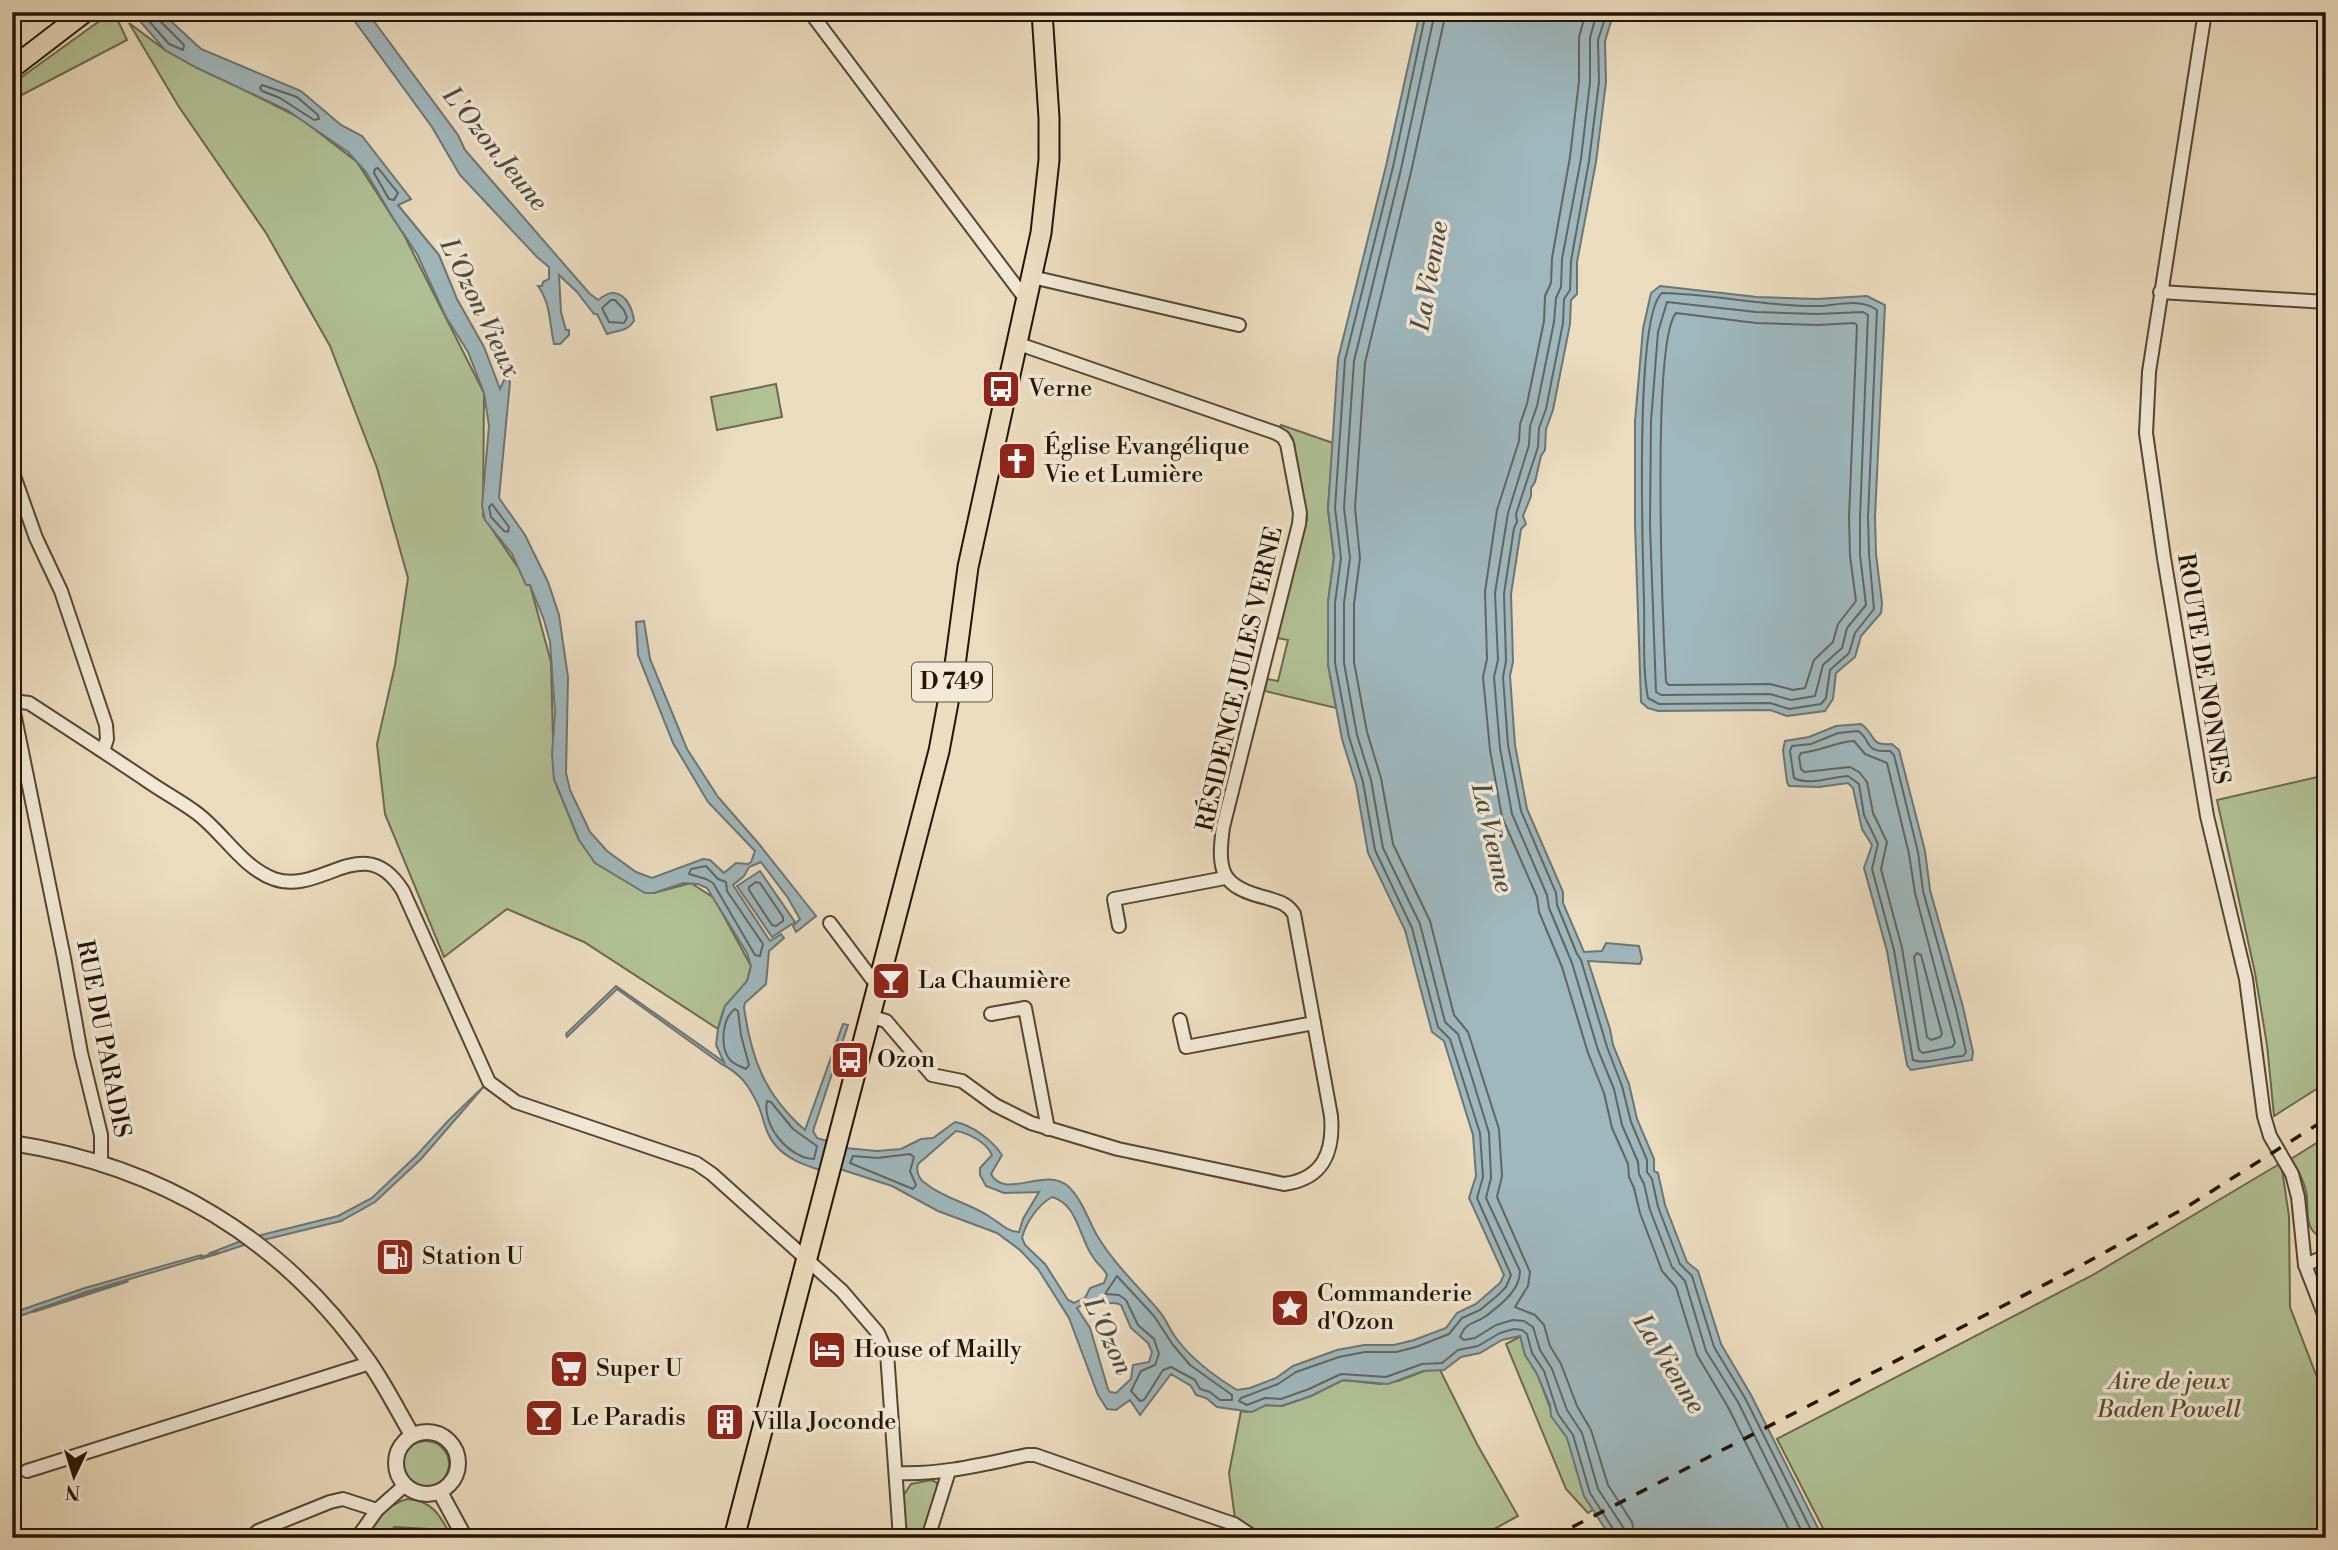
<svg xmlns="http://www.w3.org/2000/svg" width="2338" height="1550" font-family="'Libre Bodoni',serif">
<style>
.green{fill:#b2c297;stroke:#6b6b4c;stroke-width:2}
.water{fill:#9fb8be;stroke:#6e7672;stroke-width:2;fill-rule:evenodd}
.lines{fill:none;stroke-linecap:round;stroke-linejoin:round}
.shore{stroke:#62665f;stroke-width:2}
.stream{stroke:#6e7672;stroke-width:3.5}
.minor-casing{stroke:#564630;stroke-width:16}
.tertiary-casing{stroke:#564630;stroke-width:18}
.primary-casing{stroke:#241400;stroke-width:23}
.minor{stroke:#f3e9d6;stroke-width:12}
.tertiary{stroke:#f3e9d6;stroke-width:14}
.primary{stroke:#ecddc0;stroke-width:19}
.rail{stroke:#241400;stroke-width:3.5;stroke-dasharray:12 12;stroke-linecap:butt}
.labels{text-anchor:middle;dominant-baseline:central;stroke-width:7;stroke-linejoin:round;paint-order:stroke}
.shield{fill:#f3e9d6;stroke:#625440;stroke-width:2}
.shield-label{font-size:23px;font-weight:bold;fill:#241400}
.poi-label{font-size:24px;fill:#241400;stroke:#f3e9d6;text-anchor:start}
.street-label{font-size:24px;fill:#241400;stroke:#f3e9d6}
.park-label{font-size:24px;font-style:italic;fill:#565135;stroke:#f3e9d6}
.water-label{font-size:26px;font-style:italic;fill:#4f4d42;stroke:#f3e9d6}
</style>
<rect width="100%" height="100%" fill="#ecddc0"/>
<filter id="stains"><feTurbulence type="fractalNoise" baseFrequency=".00286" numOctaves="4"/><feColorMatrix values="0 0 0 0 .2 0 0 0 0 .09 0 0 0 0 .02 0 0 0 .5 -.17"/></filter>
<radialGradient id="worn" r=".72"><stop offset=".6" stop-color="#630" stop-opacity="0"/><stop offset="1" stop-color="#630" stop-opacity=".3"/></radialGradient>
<g class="green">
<path d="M112,12H114L127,40L12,100V84Z"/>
<path d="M129,23L165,50L300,118L357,162L404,235L484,393L483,516L530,585L551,662L554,779L579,840L654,893L691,883L714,898L751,966L747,981L723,1011L718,1029L584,942L507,909L444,957L385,814L377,744L395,665L408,578L377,468L330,346L266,233L179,107Z"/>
<path d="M776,384L782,417L717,430L711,397Z"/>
<path d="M1281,425L1333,443L1328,509L1334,558L1328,602V664L1336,708L1265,691L1267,679L1278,681L1288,640L1277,638L1307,519L1294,444L1292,437L1280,427Z"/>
<path d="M2326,775V1083L2274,1116L2267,1045L2255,973L2217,800Z"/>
<path d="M2326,1137V1188L2323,1198L2326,1208V1239C2301,1232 2310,1209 2306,1191C2303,1179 2298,1169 2291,1159Z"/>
<path d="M2281,1163L2289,1216L2290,1307L2326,1401V1538H1828L1777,1439L2091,1276Z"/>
<path d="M1523,1335L1555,1421L1568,1434L1594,1509L1588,1513L1566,1489L1506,1344Z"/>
<path d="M1427,1370H1440L1477,1444L1518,1516L1478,1538H1265L1235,1519L1229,1473L1241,1411L1247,1412L1266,1405L1282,1406L1311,1396L1343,1380L1380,1384L1398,1381Z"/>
<circle cx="426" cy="1464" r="23"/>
<path d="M931,1480L936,1482L939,1487L923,1538H905L903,1496L911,1484Z"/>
<path d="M407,1499C433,1500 441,1517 452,1538H436L429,1529L394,1527L389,1538H365C376,1521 386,1505 407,1499Z"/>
</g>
<g class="water">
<path d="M132,12H161L201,49L301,91L341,125L362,136L411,199L398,205L439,255L457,299L484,347L500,389L504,380L508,378L510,382L499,498L525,535L548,582L559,615L568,677L566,773L570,790L590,832L607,851L636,872L652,878L703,859L710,860L724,873L736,863L748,864L751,862L755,851L708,802L673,743L638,655L636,622L644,621L650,659L687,749L718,797L759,844L816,916L796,932L793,926L800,919L788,898L761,862L749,867L744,876L733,885L770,941L781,934L784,938L769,951L766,984L745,1003L744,1007C751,1059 765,1095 805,1130L843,1024L848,1025L813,1131L817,1138L827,1141L820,1170C804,1165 788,1159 777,1147C766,1136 764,1120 759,1107C749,1085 741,1074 720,1063L617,989L567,1037L566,1034L616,986L724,1062L716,1045L718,1029L725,1006L747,981L751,966L747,953L707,888L698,884L683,883L654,893H645L595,863L579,840L554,779L552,754L555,712L550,642L544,620L530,585H526L512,554L485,520L482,506L489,426L484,393L468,352L446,317L417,254L393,218L366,172L348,152L287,110L197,68L165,50Z"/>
<path d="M348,12H367L458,135L465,150L589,293L598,300C602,297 609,292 614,293C627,294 633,311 634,321C627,332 617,330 607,334L597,314H594L577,292L559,275L561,312L566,330H569V335L560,344H554C549,322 551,304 538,286H542L543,282L549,279V267L537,257L460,175L432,127Z"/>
<path d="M1420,12H1614L1605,41L1606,82L1596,162L1577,262V294L1571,300L1570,324L1553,410L1546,429L1545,450L1541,456L1535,482L1531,488V496L1523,516L1526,524L1521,529L1511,594L1513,662L1510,676L1515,745L1527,809L1563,892V903L1584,952L1602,951L1606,943L1639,946L1642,959L1640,964L1588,961L1610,1029L1613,1045L1629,1084L1637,1119L1654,1159V1171L1658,1173L1665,1205L1687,1262L1698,1271L1721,1344L1751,1395L1823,1538H1611L1584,1496L1567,1438L1551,1416L1550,1405L1537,1374L1525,1355L1520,1336L1502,1340L1480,1353L1461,1357L1444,1370L1423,1371L1388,1384L1343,1380L1311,1396L1281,1406L1266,1405L1252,1412L1217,1407L1206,1398L1196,1395L1191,1386L1171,1374L1140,1415L1130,1400L1116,1410L1107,1409L1098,1395L1069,1318L1038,1269L1020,1250L997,1233L938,1211L892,1186L840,1169L846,1148L877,1151L901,1149L921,1139L933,1138L955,1122C972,1125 992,1140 1002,1155L991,1174C1005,1201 1046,1165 1069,1187C1083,1201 1088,1220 1098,1237C1115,1265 1139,1287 1159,1311C1166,1319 1170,1330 1176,1338C1192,1360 1214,1376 1237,1390L1250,1388L1276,1378L1293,1366L1337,1350L1364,1345H1394L1414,1340L1446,1328L1457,1313L1476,1304L1500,1283L1504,1275L1469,1198L1476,1176L1473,1135L1444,1041L1432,1032L1405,930L1368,853L1356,784L1342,739L1328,664V602L1334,557L1328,509L1338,359L1386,166ZM956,1131C969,1133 987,1143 992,1155L980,1168V1175L986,1186L1004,1193L1039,1192L1023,1219L1019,1232C1008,1232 1000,1223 990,1217C970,1203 944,1199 925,1183C918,1178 916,1172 918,1164ZM1052,1197C1078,1204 1079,1238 1093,1257C1097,1264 1104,1268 1107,1275L1104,1283L1090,1288L1085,1298L1074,1303L1068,1300L1045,1264L1025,1245L1022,1238C1026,1222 1038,1205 1052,1197ZM1088,1301C1103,1308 1112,1299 1121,1305L1131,1328L1148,1343L1152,1352L1149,1362L1133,1365L1131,1379L1116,1393L1110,1392L1108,1389L1090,1328L1077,1308Z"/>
<path d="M1660,286L1757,297L1817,299L1867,296L1885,305L1875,517L1876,554L1882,603L1881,613L1861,636L1855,657L1836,673L1833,699L1825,711L1787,716L1770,710L1658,711L1648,708L1641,702L1635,525V421L1643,329L1651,293Z"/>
<path d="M1861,724C1877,735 1868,746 1892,744L1899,750L1925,851L1930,890L1963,1007L1973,1052L1972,1060L1911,1070L1907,1065L1887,951L1864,868L1872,845L1862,829L1853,788L1848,783L1819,787L1789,786L1787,782L1783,750L1785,741L1809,737L1836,726Z"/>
<path d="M760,871L795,922L772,937L737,886Z"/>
<path d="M486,1084L421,1159L375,1202L341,1221L247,1244L214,1255L210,1253L249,1238L338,1216L372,1198L416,1156L448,1121Z"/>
<path d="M201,1255L204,1257L86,1292L12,1319V1313L85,1288Z"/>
</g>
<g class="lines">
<g class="shore">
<path d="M141,12L169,44L183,50L184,45L159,20L157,12"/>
<path d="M1426,12L1393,167L1345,360L1335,508L1341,558L1335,603V663L1349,737L1363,782L1375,850L1412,928L1438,1027L1450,1039L1480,1133L1483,1177L1477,1198L1511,1275L1506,1287L1497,1296L1480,1310L1462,1318L1449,1334L1416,1347L1396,1352H1365L1339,1357L1296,1372L1278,1384L1241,1398L1239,1401L1247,1405L1265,1398L1281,1399L1309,1389L1341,1374L1386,1377L1422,1364L1442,1363L1458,1350L1478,1346L1500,1333L1514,1329L1522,1330L1527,1334L1532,1353L1544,1371L1558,1414L1573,1435L1590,1493L1615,1532L1616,1538"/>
<path d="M1435,12L1401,169L1354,361L1344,508L1350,558L1344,603V663L1357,735L1371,780L1383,848L1420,924L1445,1022L1458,1034L1473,1081L1489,1133L1491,1178L1486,1198L1520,1271C1520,1291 1500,1305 1486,1316C1474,1325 1467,1320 1460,1337L1464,1340L1475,1338L1496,1325L1513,1320L1524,1321L1533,1327L1540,1350L1552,1369L1567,1410L1582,1433L1598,1489L1623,1527L1625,1538"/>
<path d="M1446,12L1411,172L1365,363L1355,508L1360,558L1354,604V662L1367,732L1381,778L1393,844L1430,921L1454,1015L1468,1032L1499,1129L1502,1176L1497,1197L1530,1272L1528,1286L1515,1307L1535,1315L1544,1325L1550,1346L1561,1364L1577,1406L1591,1430L1608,1485L1632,1522L1635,1538"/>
<path d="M1586,12L1579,37V81L1570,157L1552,258L1551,283L1545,296L1544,321L1527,404L1520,424L1519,441L1497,510L1485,592L1487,659L1483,677L1490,750L1502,817L1537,897L1539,912L1562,967L1588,1053L1604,1093L1612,1128L1628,1164L1629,1177L1634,1188L1640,1213L1662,1271L1676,1287L1697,1355L1728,1407L1793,1538"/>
<path d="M1597,12L1590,38V82L1581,159L1562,259L1561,287L1556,298L1554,322L1537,406L1530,426L1529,445L1508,513L1495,593L1498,660L1494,677L1500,748L1512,814L1547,895L1549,908L1572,963L1598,1050L1614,1089L1622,1125L1638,1162L1639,1174L1644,1184L1650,1210L1672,1267L1685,1281L1706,1351L1738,1402L1805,1538"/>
<path d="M1607,12L1598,40L1599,82L1589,161L1571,261L1570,290L1564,299L1563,323L1546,409L1539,428L1538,447L1516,514L1517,522L1514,528L1504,594L1506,661L1503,677L1508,745L1521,811L1556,893L1557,905L1577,954L1581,960L1607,1047L1622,1086L1631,1122L1647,1160V1172L1652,1179L1658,1207L1680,1264L1692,1276L1714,1347L1745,1398L1815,1538"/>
<path d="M262,85L297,97L318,115L319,119L314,120L280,98L262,91L260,88Z"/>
<path d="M378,168L398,193L394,200L389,199L374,173L375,169Z"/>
<path d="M1662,293C1715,294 1766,307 1819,306C1838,305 1862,298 1877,310L1868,517L1869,554L1874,609L1855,633L1849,653L1830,670L1826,698L1821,704L1789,709L1770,703L1659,704L1648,698C1642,667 1645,632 1644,601C1643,556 1634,316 1662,293Z"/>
<path d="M611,300H615L624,310L627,318L624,323L609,322L602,308Z"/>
<path d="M1667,302L1756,312L1817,314L1863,312L1868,315L1860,517V555L1866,605L1847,628L1842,648L1823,665L1815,696L1791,700L1770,694L1661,695L1656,692L1650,525L1651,421L1658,332Z"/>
<path d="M1676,313L1756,323L1818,325L1854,323L1857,325L1849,517L1850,556L1856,601L1838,624L1833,642L1814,660L1805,688L1793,690L1770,684L1669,685L1666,682C1663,628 1651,343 1676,313Z"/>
<path d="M492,504L509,527L508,532L504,531L491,517L489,507Z"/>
<path d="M1858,731C1873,741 1862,752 1890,751L1894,755L1918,852L1923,891L1956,1009L1966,1052L1963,1056C1949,1056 1924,1065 1913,1060L1894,950L1872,869L1878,844L1864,815L1859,784L1848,776C1831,777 1809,786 1794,778L1790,751L1792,746L1811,744L1838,733Z"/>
<path d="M1854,741L1865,754L1887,763L1909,854L1915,893L1955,1043L1952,1047L1923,1053L1919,1050L1902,948L1881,869L1887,842L1873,813L1867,782L1859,772L1850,767L1804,772L1801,769L1799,757L1801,753C1820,751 1836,742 1854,741Z"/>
<path d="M706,866L718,879L726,882L727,891L763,944L760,956L755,955L713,883L706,879L689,874L691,869Z"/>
<path d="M756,882L760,883L783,917V921L776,926L772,925L749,890V887Z"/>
<path d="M1917,953L1921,955L1942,1034L1940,1037L1931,1040L1927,1037L1914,957Z"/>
<path d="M735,1009L738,1011L741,1035L749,1065L746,1069C742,1067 734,1064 731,1061C719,1049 722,1018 735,1009Z"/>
<path d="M767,1101L771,1102L793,1129L817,1146L814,1159C789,1158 762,1126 767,1101Z"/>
<path d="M910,1154L914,1157L910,1171L916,1185L913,1189L850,1163L853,1156L877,1158Z"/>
<path d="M1117,1276L1154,1316L1173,1345L1190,1365L1232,1395V1400H1220L1210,1392L1200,1389L1195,1380L1171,1367L1163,1370L1144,1400L1140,1401L1131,1391L1141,1371L1155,1365L1159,1354L1154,1339L1138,1325L1126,1300L1119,1295L1105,1294Z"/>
</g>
<g class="stream">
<path d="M201,1258L217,1253"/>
<path d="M34,1311L127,1281"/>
</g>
<g class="minor-casing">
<g id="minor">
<path d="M810,12L1021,293L1028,296"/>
<path d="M2205,12L2149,372L2146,433L2164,558L2207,816L2246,979L2264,1116L2270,1136L2292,1174L2298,1197L2305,1265L2326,1319"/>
<path d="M1032,277L1239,325"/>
<path d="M2160,292L2326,302"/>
<path d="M14,476L36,538L61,591L106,725L107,739L103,751"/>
<path d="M12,701L29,703C69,729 109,755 149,782C165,793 182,802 198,814C224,834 242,867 274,879C322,896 364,828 403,891L489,1082L516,1102L696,1163L712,1174L842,1291L878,1333L887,1353L900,1538"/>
<path d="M12,703L64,958L81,1053L101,1135V1162"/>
<path d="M830,923L872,979L878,981"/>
<path d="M1119,926L1114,899L1225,878"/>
<path d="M991,1014L1025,1008L1048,1129"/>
<path d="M869,1016L886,1021L932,1075L962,1081L995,1105L1031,1123L1118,1149L1284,1184C1323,1179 1334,1152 1331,1116L1294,914C1287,903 1279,902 1267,898C1221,887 1217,872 1223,827L1299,524L1300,513L1287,444L1283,437L1276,433L1019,344"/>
<path d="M1180,1020L1186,1047L1314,1023"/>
<path d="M2305,1265L2326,1256"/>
<path d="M27,1471L370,1363"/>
<path d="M897,1473C942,1475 984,1464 1027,1455H1035L1219,1519L1234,1524L1255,1538"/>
<path d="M250,1538L258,1531L330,1502L343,1499L377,1510"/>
<path d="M357,1538L377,1510L405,1485"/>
<path d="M928,1538L949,1471"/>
</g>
</g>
<g class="tertiary-casing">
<g id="tertiary">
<path d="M12,1143C161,1166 283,1238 369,1362C385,1385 398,1411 412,1435"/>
<circle cx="427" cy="1463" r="31"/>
<path d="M440,1492L465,1538"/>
</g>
</g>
<g class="primary-casing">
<g id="primary">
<path d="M12,68L85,12"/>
<path d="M734,1538L939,751L955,665L968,567L1041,233L1049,160V118L1042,12"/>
</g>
</g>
<use href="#minor" class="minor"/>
<use href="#tertiary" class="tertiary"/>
<use href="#primary" class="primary"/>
<path class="rail" d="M1551,1538L2071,1271L2185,1208L2326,1119"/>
</g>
<defs>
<g id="bus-square" transform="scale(2.0125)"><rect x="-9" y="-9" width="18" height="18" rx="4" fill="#8f2418" stroke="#f3e9d6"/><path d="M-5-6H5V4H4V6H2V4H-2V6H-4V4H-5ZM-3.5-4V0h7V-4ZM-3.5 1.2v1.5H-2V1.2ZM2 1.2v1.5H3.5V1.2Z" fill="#fff"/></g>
<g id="church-square" transform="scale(2.0125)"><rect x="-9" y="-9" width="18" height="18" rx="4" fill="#8f2418" stroke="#f3e9d6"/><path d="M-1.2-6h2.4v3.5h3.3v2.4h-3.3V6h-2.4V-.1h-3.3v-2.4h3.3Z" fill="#fff"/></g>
<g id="bar-square" transform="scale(2.0125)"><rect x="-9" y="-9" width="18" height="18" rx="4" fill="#8f2418" stroke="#f3e9d6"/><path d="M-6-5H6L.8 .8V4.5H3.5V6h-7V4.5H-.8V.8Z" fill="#fff"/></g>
<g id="fuel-square" transform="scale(2.0125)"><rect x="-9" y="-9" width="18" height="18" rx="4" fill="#8f2418" stroke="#f3e9d6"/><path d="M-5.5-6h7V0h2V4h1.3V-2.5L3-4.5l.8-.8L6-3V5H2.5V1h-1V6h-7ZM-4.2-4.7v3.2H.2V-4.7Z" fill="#fff"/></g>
<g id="sight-square" transform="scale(2.0125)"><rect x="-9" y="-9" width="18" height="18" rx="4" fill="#8f2418" stroke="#f3e9d6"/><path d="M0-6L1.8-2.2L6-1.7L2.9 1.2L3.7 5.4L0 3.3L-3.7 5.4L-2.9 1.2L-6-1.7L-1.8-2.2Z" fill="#fff"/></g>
<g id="hotel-square" transform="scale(2.0125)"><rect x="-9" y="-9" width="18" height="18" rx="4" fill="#8f2418" stroke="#f3e9d6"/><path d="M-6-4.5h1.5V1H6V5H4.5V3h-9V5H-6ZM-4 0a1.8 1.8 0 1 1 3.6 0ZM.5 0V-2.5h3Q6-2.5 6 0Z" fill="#fff"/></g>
<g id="supermarket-square" transform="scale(2.0125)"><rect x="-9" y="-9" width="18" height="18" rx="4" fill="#8f2418" stroke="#f3e9d6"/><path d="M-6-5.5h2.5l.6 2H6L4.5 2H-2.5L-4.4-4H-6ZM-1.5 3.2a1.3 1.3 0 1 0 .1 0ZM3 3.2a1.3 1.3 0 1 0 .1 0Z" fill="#fff"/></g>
<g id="building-square" transform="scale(2.0125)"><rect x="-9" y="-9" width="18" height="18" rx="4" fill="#8f2418" stroke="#f3e9d6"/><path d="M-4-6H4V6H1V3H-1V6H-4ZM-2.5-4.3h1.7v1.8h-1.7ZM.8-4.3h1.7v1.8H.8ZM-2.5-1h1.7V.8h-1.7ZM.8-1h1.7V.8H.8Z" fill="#fff"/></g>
</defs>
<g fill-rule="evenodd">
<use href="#bus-square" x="1001" y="389"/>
<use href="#church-square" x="1017" y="461"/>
<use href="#bar-square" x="891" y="981"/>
<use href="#bus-square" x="850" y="1060"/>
<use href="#fuel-square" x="395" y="1257"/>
<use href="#sight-square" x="1290" y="1308"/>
<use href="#hotel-square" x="827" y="1350"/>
<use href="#supermarket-square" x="569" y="1369"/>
<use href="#bar-square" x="544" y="1418"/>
<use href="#building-square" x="725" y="1422"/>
</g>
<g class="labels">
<rect class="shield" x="912" y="662.5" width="80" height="39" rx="5"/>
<g class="shield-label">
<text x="952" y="682">D 749</text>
</g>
<g class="poi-label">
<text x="1028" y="389">Verne</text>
<text x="1044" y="447">Église Evangélique<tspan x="1044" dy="28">Vie et Lumière</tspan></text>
<text x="918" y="981">La Chaumière</text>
<text x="877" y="1060">Ozon</text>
<text x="422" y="1257">Station U</text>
<text x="1317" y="1294">Commanderie<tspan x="1317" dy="28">d'Ozon</tspan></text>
<text x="854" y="1350">House of Mailly</text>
<text x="596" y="1369">Super U</text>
<text x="571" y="1418">Le Paradis</text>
<text x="752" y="1422">Villa Joconde</text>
</g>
<g class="street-label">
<text transform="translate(2203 669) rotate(81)">ROUTE DE NONNES</text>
<text transform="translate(1240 679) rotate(-77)">RÉSIDENCE JULES VERNE</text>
<text transform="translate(103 1039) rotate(79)">RUE DU PARADIS</text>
</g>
<g class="park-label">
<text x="2169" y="1382">Aire de jeux<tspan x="2169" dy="28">Baden Powell</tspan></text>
</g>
<g class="water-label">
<text transform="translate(495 149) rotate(51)">L'Ozon Jeune</text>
<text transform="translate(1430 276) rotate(-80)">La Vienne</text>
<text transform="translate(480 308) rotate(64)">L'Ozon Vieux</text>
<text transform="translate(1492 838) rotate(77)">La Vienne</text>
<text transform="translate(1108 1336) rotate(65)">L'Ozon</text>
<text transform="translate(1669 1364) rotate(58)">La Vienne</text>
</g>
</g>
<rect width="2338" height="1550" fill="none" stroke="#ecddc0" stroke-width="42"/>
<rect x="14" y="14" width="2310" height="1522" fill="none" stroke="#241400" stroke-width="3.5"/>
<rect x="21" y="21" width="2296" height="1508" fill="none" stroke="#241400" stroke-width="2"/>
<g transform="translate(74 1476) rotate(184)" stroke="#f3e9d6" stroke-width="5" paint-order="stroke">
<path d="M0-5L12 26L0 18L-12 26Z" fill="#241400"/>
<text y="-10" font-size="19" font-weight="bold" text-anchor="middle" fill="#241400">N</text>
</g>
<rect width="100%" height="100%" filter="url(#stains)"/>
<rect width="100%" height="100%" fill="url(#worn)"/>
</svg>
